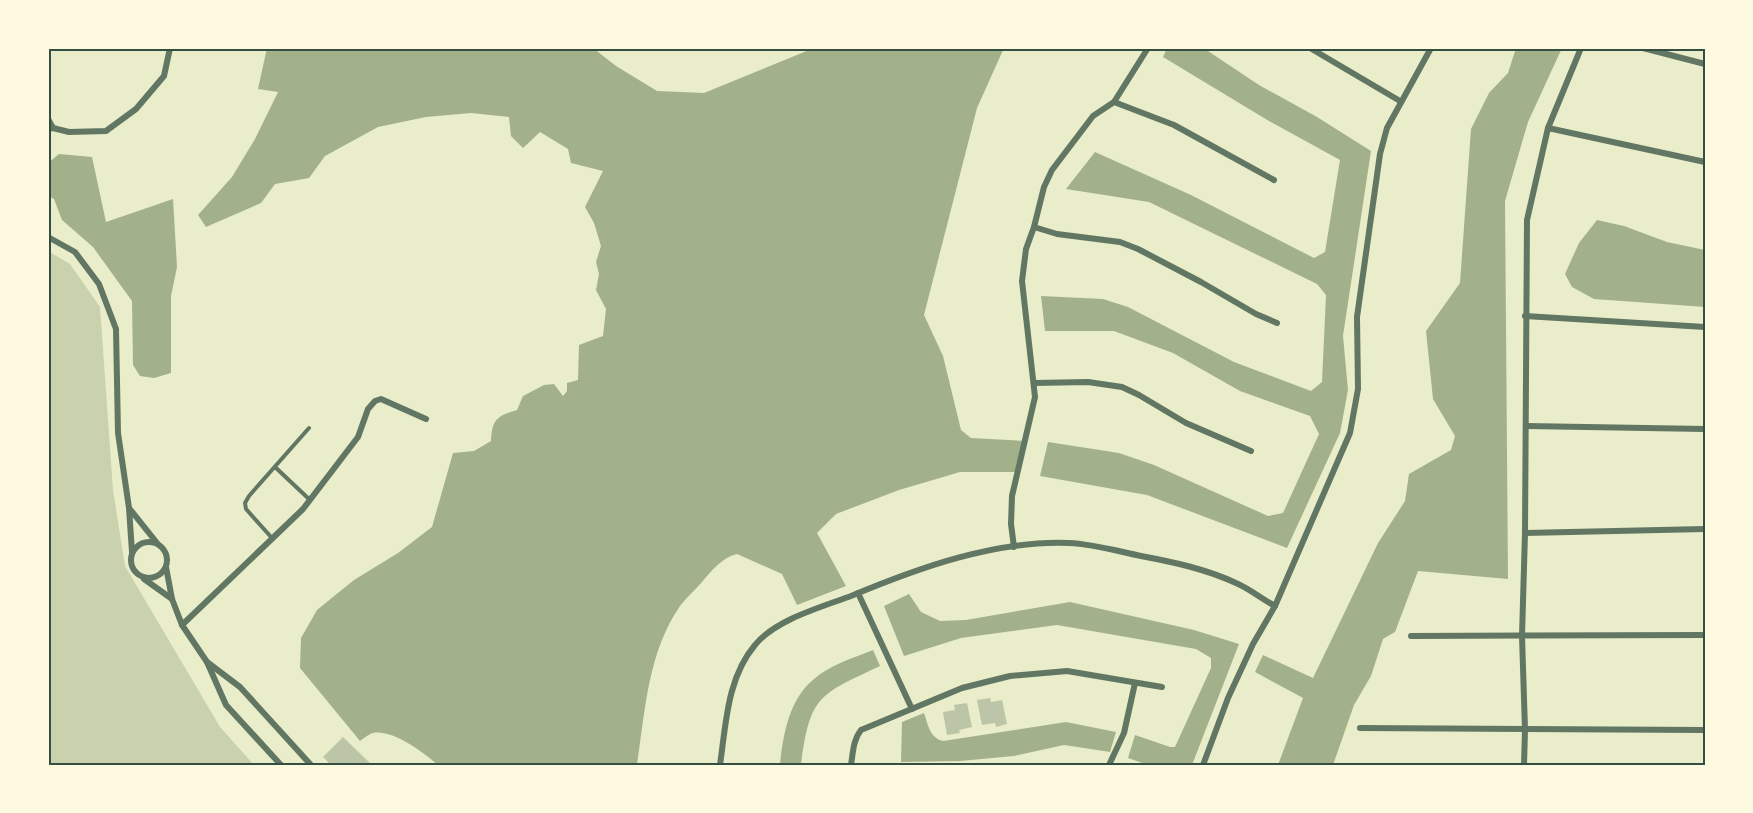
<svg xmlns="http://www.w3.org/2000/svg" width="1753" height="813" font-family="Figtree,sans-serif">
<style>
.green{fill:#cad2ad}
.water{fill:#a3b18a}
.building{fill:#bcc5a7}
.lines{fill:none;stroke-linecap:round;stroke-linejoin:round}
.service{stroke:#617663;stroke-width:4}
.minor{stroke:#617663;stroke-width:6}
.neatline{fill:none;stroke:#344e41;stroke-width:2}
</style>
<rect width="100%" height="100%" fill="#e9edc9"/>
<path class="green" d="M48,251L70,264L100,307L113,490L125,566L220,727L254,765H48Z"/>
<g class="water">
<path d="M267,48H593L616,66L657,91L704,93L814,48H1004L977,108L924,315L943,356L961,430L971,438L1026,441L1015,472H960L899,490L836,514L817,533L846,586L797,605L782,574L737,554C723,557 711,571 702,582C695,590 686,598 680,606C648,652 645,711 637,765H438C424,753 393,729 373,733C369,734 364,738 360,741L300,668L301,638L317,610L354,580L398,553L432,527L453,453L474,451L491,441C492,419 497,416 517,410L523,396L544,385L554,384L563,396L567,391V383L578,380L579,345L603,336L606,309L596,290L599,274L596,262L601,246L594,223L585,207L603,171L571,163L568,149L540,132L523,148L511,136L509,117L471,113L426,117L378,127L325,156L309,178L275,184L261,203L206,227L198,215L232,177L255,139L278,92L258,89Z"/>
<path d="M1167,48L1205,49L1259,85L1317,117L1371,151L1343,336L1348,390L1340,433L1287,548L1147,495L1040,476L1048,442L1119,453L1154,465L1268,516L1283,513L1319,434L1310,416L1240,391L1173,353L1114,331H1045L1041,296L1103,299L1128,307L1234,362L1311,391L1322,382L1326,295L1317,284L1149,202L1066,189L1095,152L1191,195L1314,258L1325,252L1340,160L1269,121L1163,57Z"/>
<path d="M1516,48H1562L1528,122L1505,201L1508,579L1418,571L1395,632L1383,639L1371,676L1354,705L1333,765H1278L1303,698L1255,672L1263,655L1313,678L1378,543L1405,501L1409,474L1451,450L1455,436L1433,399L1426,331L1460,283L1471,129L1489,93L1508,73Z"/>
<path d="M59,154L92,157L106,222L173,199L177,267L171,296V373L154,378L140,376L133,365L132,301L93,247L62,220L54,199L48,196V163Z"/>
<path d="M1597,220L1624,226L1667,242L1705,250V307L1594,299L1572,287L1565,274L1579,243Z"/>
<path d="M909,594L921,612L940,621L966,620L1070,602L1194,630L1239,644L1192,765H1148L1128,758L1135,735L1170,747H1175L1211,668V658L1196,649L1057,625L961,638L904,656L884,606Z"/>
<path d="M873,650L880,666C819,695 810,695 801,765H780C783,735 789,699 814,679C830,665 853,658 873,650Z"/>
<path d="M924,713C928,725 930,738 943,741L1066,722L1116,732L1110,752L1064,745L1014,756L960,761L901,762L902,722Z"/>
</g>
<g class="building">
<path d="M990,698L991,702L1002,700L1007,724L996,727L995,723L982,725L977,700Z"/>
<path d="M967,703L972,727L959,730L960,733L947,735L943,712L955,710L954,705Z"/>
<path d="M343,737L372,765H331L323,757Z"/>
</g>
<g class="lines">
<g class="service">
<path d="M275,467L310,500"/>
<path d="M272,538L246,509L245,503L249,496L309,428"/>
</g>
<g class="minor">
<path d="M1310,48L1400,101"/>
<path d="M1643,48L1705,64"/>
<path d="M1114,102L1174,125L1274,180"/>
<path d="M48,119L53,128L48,129"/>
<path d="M53,128L69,132L106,131L136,109L164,76L170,48"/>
<path d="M1548,128L1705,162"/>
<path d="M1034,227L1057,234L1120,242L1138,249L1201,282L1256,314L1277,323"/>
<path d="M48,237L75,252L99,284L116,329L118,433L129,508"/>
<path d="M1525,316L1705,327"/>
<path d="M1034,383L1088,382L1122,387L1139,395L1186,423L1251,451"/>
<path d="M1526,426L1705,429"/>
<path d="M1525,533L1705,529"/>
<circle cx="149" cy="560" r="18"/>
<path d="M1014,547L1011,524L1012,496L1035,397L1022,281L1026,249L1034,227L1044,187L1052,170L1093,116L1114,102L1148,48"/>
<path d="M132,552L129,508L157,543"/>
<path d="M144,579L172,599L166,567"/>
<path d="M858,593L912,709"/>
<path d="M172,599L182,625L207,662L226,705L281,765"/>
<path d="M182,625L303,509L358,437L368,409L375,401L381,399L426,419"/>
<path d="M1411,636L1705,635"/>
<path d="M207,662L240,687L311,765"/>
<path d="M1360,728L1705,730"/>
<path d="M720,765C726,724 727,678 755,645C775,620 821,607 851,596C918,568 995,540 1069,543C1093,544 1117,551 1141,556C1173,562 1206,569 1236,583C1250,589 1262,599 1275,606"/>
<path d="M851,765C853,753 853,740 861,730L962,688L1010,676L1067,671L1162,687"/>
<path d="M1109,765L1124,733L1135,683"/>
<path d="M1203,765L1228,698L1253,644L1275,606L1350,433L1358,389L1357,317L1380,154L1387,128L1431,48"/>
<path d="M1524,765L1525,730L1522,636L1525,533L1527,220L1548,128L1581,48"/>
</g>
</g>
<rect width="1753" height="813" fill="none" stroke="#fefae0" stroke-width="99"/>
<rect x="50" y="50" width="1654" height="714" class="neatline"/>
</svg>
